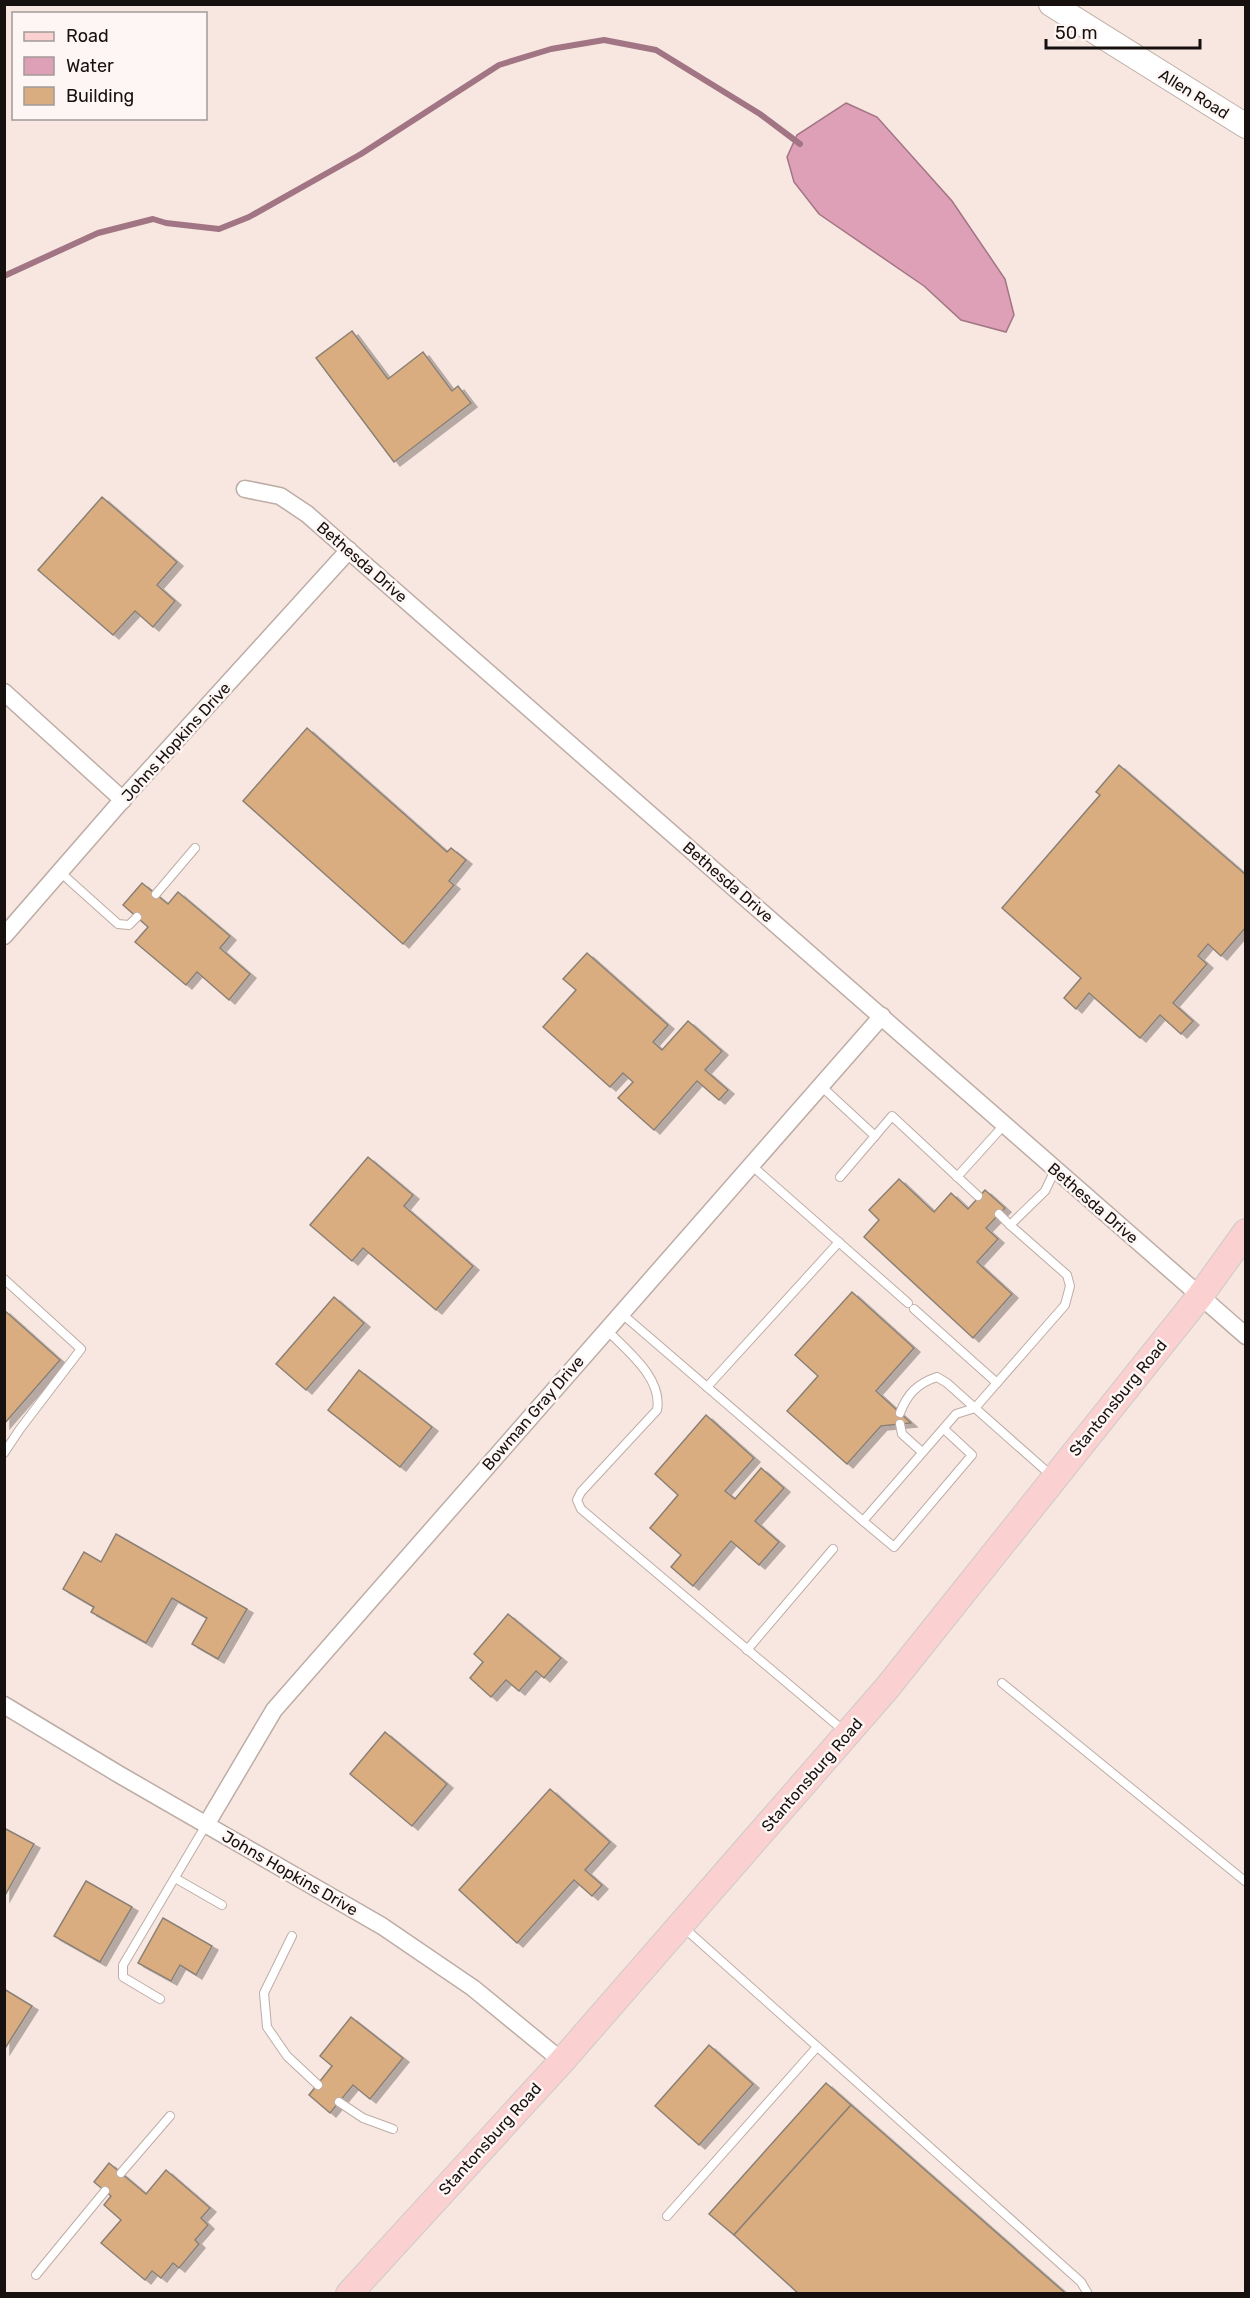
<svg xmlns="http://www.w3.org/2000/svg" width="1250" height="2298" font-family="Rubik,sans-serif">
<style>
.water{fill:#dea0b6;stroke:#a27584;stroke-width:1.5}
.lines{fill:none;stroke-linecap:round;stroke-linejoin:round}
.stream{stroke:#a27584;stroke-width:6}
.building{fill:#daad81;stroke:#8b8075;stroke-width:1.5;filter:url(#shadow)}
.service-casing{stroke:#bdada6;stroke-width:10}
.minor-casing{stroke:#bdada6;stroke-width:19}
.secondary-casing{stroke:#bdada6;stroke-width:26}
.primary-casing{stroke:#cccbca;stroke-width:28}
.service{stroke:#fff;stroke-width:8}
.minor{stroke:#fff;stroke-width:16}
.secondary{stroke:#fff;stroke-width:24}
.primary{stroke:#fbd0d0;stroke-width:26}
.labels{text-anchor:middle;dominant-baseline:central;stroke-width:5;stroke-linejoin:round;paint-order:stroke}
.street-label{font-size:16px;fill:#16110f;stroke:#fdf6f4}
</style>
<defs>
<filter id="shadow"><feDropShadow dx="6" dy="4" stdDeviation="0" flood-color="#0004"/></filter>
</defs>
<rect width="100%" height="100%" fill="#f8e7e0"/>
<path class="water" d="M846,103L877,117L952,201L1005,279L1014,315L1006,332L961,320L924,286L819,214L794,182L787,157L797,135Z"/>
<g class="lines">
<path class="stream" d="M4,276L98,233L153,219L166,223L219,229L249,217L361,154L499,65L551,49L604,40L656,50L760,114L800,144"/>
</g>
<g class="building">
<path d="M352,331L388,379L423,352L452,391L458,386L471,403L394,462L316,358Z"/>
<path d="M102,497L177,562L157,585L175,601L153,627L135,611L113,635L38,570Z"/>
<path d="M307,728L447,852L451,848L466,860L449,881L454,885L403,944L243,801Z"/>
<path d="M1119,765L1246,875V927L1221,956L1208,944L1198,956L1207,964L1173,1003L1193,1021L1181,1034L1160,1015L1140,1038L1089,993L1076,1009L1064,998L1081,978L1002,908L1100,795L1096,792Z"/>
<path d="M142,883L168,904L178,892L230,936L220,948L250,974L229,1000L197,972L186,985L135,942L148,927L123,905Z"/>
<path d="M587,953L668,1025L653,1042L662,1050L688,1021L722,1051L705,1070L728,1090L719,1100L697,1081L654,1130L618,1098L633,1082L623,1073L610,1087L543,1027L576,990L563,979Z"/>
<path d="M368,1157L413,1195L404,1206L473,1266L436,1310L363,1248L352,1261L310,1225Z"/>
<path d="M899,1179L934,1212L951,1193L968,1209L985,1190L1005,1208L986,1228L998,1239L977,1262L1012,1294L973,1338L864,1237L879,1220L869,1210Z"/>
<path d="M852,1292L914,1348L876,1391L911,1423L881,1426L847,1464L787,1411L818,1376L795,1355Z"/>
<path d="M334,1297L364,1323L306,1390L276,1364Z"/>
<path d="M4,1310L60,1360L4,1424Z"/>
<path d="M359,1370L432,1427L400,1467L328,1410Z"/>
<path d="M706,1415L754,1458L725,1491L735,1499L761,1468L784,1488L755,1521L779,1542L759,1565L731,1541L693,1586L671,1567L681,1555L650,1528L678,1495L655,1474Z"/>
<path d="M116,1534L247,1609L218,1659L192,1644L207,1618L172,1598L146,1643L91,1612L94,1607L63,1589L84,1552L101,1562Z"/>
<path d="M508,1614L561,1658L544,1678L536,1671L519,1691L506,1680L491,1697L470,1678L483,1662L474,1654Z"/>
<path d="M385,1732L447,1784L412,1826L350,1774Z"/>
<path d="M550,1789L610,1842L585,1870L602,1885L592,1896L574,1880L517,1943L459,1890Z"/>
<path d="M4,1828L34,1844L4,1897Z"/>
<path d="M86,1881L132,1907L100,1962L54,1936Z"/>
<path d="M163,1918L212,1946L196,1975L180,1965L171,1981L138,1963Z"/>
<path d="M4,1989L32,2006L4,2050Z"/>
<path d="M351,2017L403,2058L370,2099L353,2085L330,2113L309,2095L332,2066L320,2056Z"/>
<path d="M709,2045L753,2084L699,2145L655,2106Z"/>
<path d="M826,2083L851,2105L734,2235L709,2214Z"/>
<path d="M851,2105L1064,2292L1063,2294H799L734,2235Z"/>
<path d="M109,2163L146,2194L166,2170L210,2208L201,2218L208,2225L195,2240L199,2244L179,2268L173,2263L161,2278L152,2271L145,2280L101,2243L121,2220L104,2205L111,2196L94,2182Z"/>
</g>
<g class="lines">
<g class="service-casing">
<g id="service">
<path d="M60,872L118,924L129,925L137,917"/>
<path d="M156,894L195,848"/>
<path d="M821,1086L875,1136"/>
<path d="M751,1165L908,1303"/>
<path d="M840,1177L892,1116L978,1196"/>
<path d="M957,1177L1004,1125"/>
<path d="M999,1214L1010,1225"/>
<path d="M4,1279L81,1349L20,1429L4,1453"/>
<path d="M914,1309L997,1383"/>
<path d="M621,1313L863,1521"/>
<path d="M607,1330C627,1351 663,1378 657,1410L581,1492L577,1500L581,1509L844,1731"/>
<path d="M707,1387L839,1242"/>
<path d="M900,1413C907,1394 918,1383 937,1377L947,1383L975,1408L956,1414L863,1521L894,1547L972,1455L944,1429"/>
<path d="M900,1424L902,1434L922,1452"/>
<path d="M1053,1477L975,1408L1065,1305L1070,1286L1067,1275L1010,1225L1045,1191L1055,1170"/>
<path d="M747,1650L833,1549"/>
<path d="M1002,1683L1246,1882"/>
<path d="M175,1878L222,1905"/>
<path d="M682,1926L1081,2282L1088,2294"/>
<path d="M292,1936L264,1993L267,2027L287,2056L318,2085"/>
<path d="M160,1999L123,1977V1965L206,1825"/>
<path d="M339,2102L363,2118L393,2129"/>
<path d="M121,2173L170,2116"/>
<path d="M667,2216L817,2047"/>
<path d="M36,2275L105,2191"/>
</g>
</g>
<g class="minor-casing">
<g id="minor">
<path d="M245,489L280,496L307,514L1246,1336"/>
<path d="M4,692L123,800"/>
<path d="M4,936L131,790L349,550"/>
<path d="M4,1705L120,1775L382,1926L473,1988L562,2061"/>
<path d="M206,1825L274,1710L882,1016"/>
</g>
</g>
<g class="secondary-casing">
<path id="secondary" d="M1051,4L1246,126"/>
</g>
<g class="primary-casing">
<path id="primary" d="M349,2294L562,2061L887,1688L1200,1296L1246,1232"/>
</g>
<use href="#service" class="service"/>
<use href="#minor" class="minor"/>
<use href="#secondary" class="secondary"/>
<use href="#primary" class="primary"/>
</g>
<g class="labels">
<g class="street-label">
<text transform="translate(1194 94) rotate(32)">Allen Road</text>
<text transform="translate(362 562) rotate(41)">Bethesda Drive</text>
<text transform="translate(176 742) rotate(-48)">Johns Hopkins Drive</text>
<text transform="translate(728 882) rotate(41)">Bethesda Drive</text>
<text transform="translate(1093 1203) rotate(41)">Bethesda Drive</text>
<text transform="translate(1118 1398) rotate(-51)">Stantonsburg Road</text>
<text transform="translate(533 1413) rotate(-49)">Bowman Gray Drive</text>
<text transform="translate(812 1775) rotate(-49)">Stantonsburg Road</text>
<text transform="translate(290 1873) rotate(30)">Johns Hopkins Drive</text>
<text transform="translate(490 2139) rotate(-48)">Stantonsburg Road</text>
</g>
</g>
<rect width="1250" height="2298" fill="none" stroke="#16110f" stroke-width="12"/>
<rect x="12" y="12" width="195" height="108" fill="#fdf6f4" stroke="#a19a98" stroke-width="1.5"/>
<rect x="24" y="32" width="30" height="9" fill="#fbd0d0" stroke="#a19a98" stroke-width="1.5"/>
<text x="66" y="42" font-size="18" fill="#16110f">Road</text>
<rect x="24" y="57" width="30" height="18" fill="#dea0b6" stroke="#a19a98" stroke-width="1.5"/>
<text x="66" y="72" font-size="18" fill="#16110f">Water</text>
<rect x="24" y="87" width="30" height="18" fill="#daad81" stroke="#a19a98" stroke-width="1.5"/>
<text x="66" y="102" font-size="18" fill="#16110f">Building</text>
<path d="M1046 39v9h154v-9" fill="none" stroke="#16110f" stroke-width="3"/>
<text x="1055" y="39" font-size="18" fill="#16110f" stroke="#fdf6f4" stroke-width="4.5" paint-order="stroke">50 m</text>
</svg>
